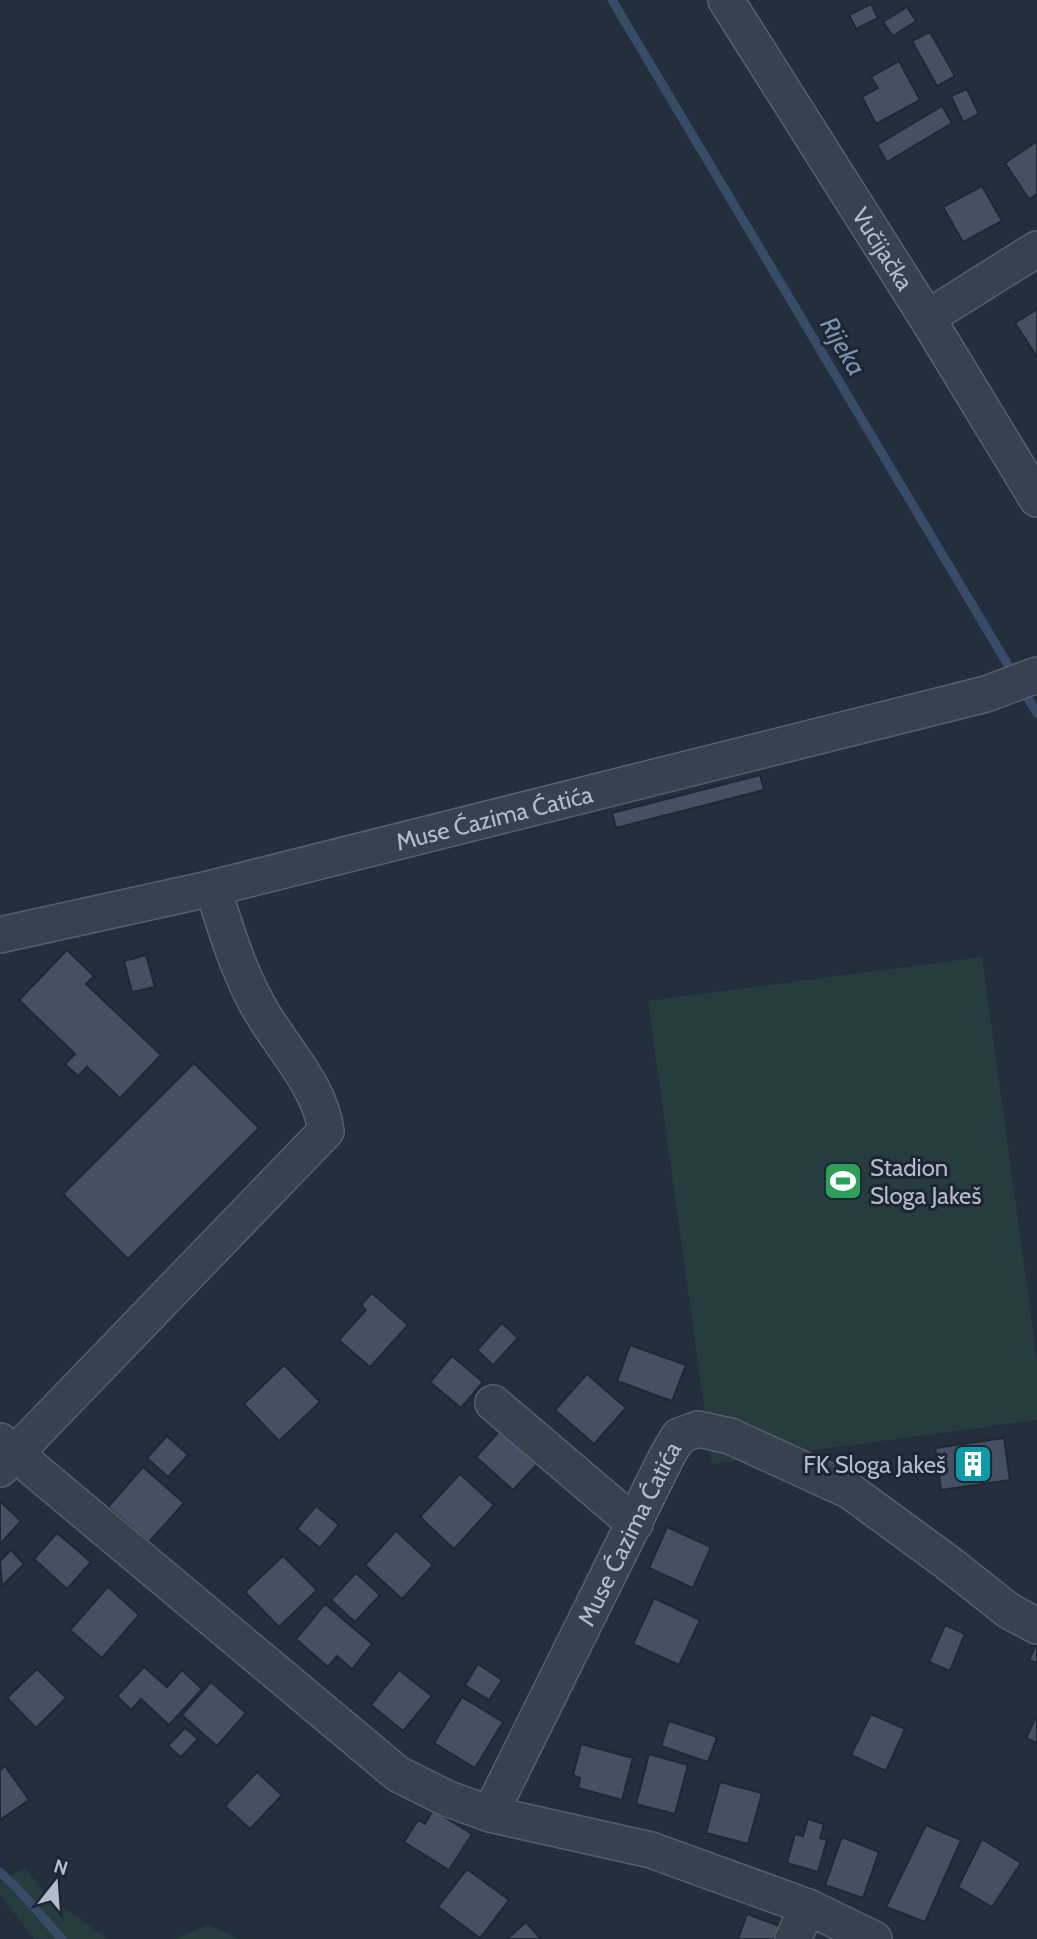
<svg xmlns="http://www.w3.org/2000/svg" width="1037" height="1939" font-family="Cabin,sans-serif">
<style>
.green{fill:#263c3f}
.lines{fill:none;stroke-linecap:round;stroke-linejoin:round}
.stream{stroke:#394c67;stroke-width:9}
.building{fill:#455162;stroke:#1f2835;stroke-width:2}
.minor-casing{stroke:#565f6c;stroke-width:38}
.minor{stroke:#38414e;stroke-width:35}
.labels{text-anchor:middle;dominant-baseline:central;stroke-width:6;stroke-linejoin:round;paint-order:stroke}
.street-label{font-size:24px;fill:#b4bcc9;stroke:#1d2633}
.poi-label{font-size:24px;fill:#b4bcc9;stroke:#1d2633;text-anchor:start}
.water-label{font-size:26px;font-style:italic;fill:#7c92b1;stroke:#1d2633}
</style>
<rect width="100%" height="100%" fill="#242f3e"/>
<g class="green">
<path d="M982,957L1037,1360V1420L712,1464L648,1001Z"/>
<path d="M25,1868L46,1895L107,1939H34L0,1894V1882Z"/>
<path d="M209,1925L239,1939H174Z"/>
</g>
<g class="lines">
<g class="stream">
<path d="M612,0L1014,675"/>
<path d="M1021,687L1037,713"/>
<path d="M0,1872L16,1887L62,1939"/>
</g>
</g>
<g class="building">
<path d="M871,4L878,18L856,29L849,15Z"/>
<path d="M907,7L916,21L893,36L883,22Z"/>
<path d="M930,32L955,76L937,86L912,41Z"/>
<path d="M899,61L920,100L876,124L862,97L878,88L871,77Z"/>
<path d="M967,89L979,114L963,122L951,96Z"/>
<path d="M942,106L952,123L887,162L877,145Z"/>
<path d="M1037,141V194L1029,199L1005,163Z"/>
<path d="M982,186L1002,221L963,242L943,207Z"/>
<path d="M1037,309V357L1015,323Z"/>
<path d="M760,775L764,790L616,828L612,813Z"/>
<path d="M67,950L94,976L86,984L161,1055L120,1098L87,1067L78,1076L65,1064L75,1054L19,1000Z"/>
<path d="M146,955L155,987L132,992L124,961Z"/>
<path d="M194,1063L259,1128L128,1259L63,1194Z"/>
<path d="M372,1293L408,1325L370,1367L339,1340L366,1310L361,1305Z"/>
<path d="M502,1323L518,1338L493,1365L477,1350Z"/>
<path d="M630,1345L686,1365L672,1401L617,1381Z"/>
<path d="M452,1356L483,1382L461,1408L430,1382Z"/>
<path d="M284,1365L320,1402L279,1441L244,1404Z"/>
<path d="M587,1374L626,1408L594,1444L555,1410Z"/>
<path d="M505,1425L542,1459L513,1490L476,1457Z"/>
<path d="M167,1436L188,1455L168,1477L147,1458Z"/>
<path d="M1004,1438L1010,1480L941,1490L935,1448Z"/>
<path d="M143,1467L184,1503L149,1542L108,1507Z"/>
<path d="M460,1474L494,1505L454,1549L420,1517Z"/>
<path d="M0,1501L21,1521L0,1544Z"/>
<path d="M316,1506L339,1525L320,1548L297,1529Z"/>
<path d="M667,1527L711,1547L693,1588L649,1568Z"/>
<path d="M396,1531L433,1565L402,1599L365,1565Z"/>
<path d="M57,1533L91,1562L67,1589L34,1559Z"/>
<path d="M11,1550L24,1564L2,1586L0,1561Z"/>
<path d="M283,1556L317,1590L279,1627L245,1592Z"/>
<path d="M356,1573L380,1595L355,1622L331,1600Z"/>
<path d="M108,1587L139,1615L102,1658L70,1630Z"/>
<path d="M654,1598L700,1620L679,1665L633,1644Z"/>
<path d="M325,1604L372,1644L352,1669L337,1656L328,1667L296,1639Z"/>
<path d="M945,1625L965,1634L950,1671L929,1662Z"/>
<path d="M1037,1642V1663L1029,1660Z"/>
<path d="M478,1664L502,1680L489,1700L465,1685Z"/>
<path d="M144,1667L167,1687L182,1670L202,1689L169,1725L141,1699L131,1710L117,1696Z"/>
<path d="M37,1669L66,1698L36,1728L7,1698Z"/>
<path d="M399,1670L432,1696L403,1731L371,1705Z"/>
<path d="M211,1682L246,1713L217,1746L182,1715Z"/>
<path d="M462,1697L503,1722L475,1768L434,1743Z"/>
<path d="M871,1714L905,1729L886,1771L851,1755Z"/>
<path d="M1037,1715V1743L1026,1738Z"/>
<path d="M669,1721L717,1737L708,1762L661,1746Z"/>
<path d="M185,1728L198,1739L181,1757L168,1746Z"/>
<path d="M581,1744L633,1758L622,1800L578,1788L580,1778L573,1775Z"/>
<path d="M649,1754L688,1765L675,1814L636,1804Z"/>
<path d="M5,1766L29,1800L0,1820V1770Z"/>
<path d="M257,1772L282,1795L250,1829L225,1806Z"/>
<path d="M720,1782L762,1793L748,1844L706,1833Z"/>
<path d="M433,1810L472,1834L449,1870L404,1842L418,1820L425,1824Z"/>
<path d="M808,1819L824,1824L820,1838L827,1840L818,1872L787,1863L795,1834L803,1836Z"/>
<path d="M926,1825L961,1840L925,1922L886,1907Z"/>
<path d="M842,1837L879,1852L863,1898L825,1885Z"/>
<path d="M982,1839L1021,1863L992,1907L958,1887Z"/>
<path d="M467,1869L509,1900L480,1938L438,1907Z"/>
<path d="M747,1914L779,1926L774,1939H738Z"/>
<path d="M526,1922L541,1939H507Z"/>
</g>
<g class="lines">
<g class="minor-casing">
<g id="minor">
<path id="s1" d="M726,0L927,318L1037,499"/>
<path d="M927,318L1037,249"/>
<path id="s2" d="M0,935L213,888L986,694L1037,675"/>
<path d="M493,1403L635,1524"/>
<path d="M0,1441L398,1774L446,1798L490,1814L651,1850L808,1907L874,1939"/>
<path d="M0,1469L326,1131C320,1084 279,1045 257,1004C237,967 225,927 213,888"/>
<path id="s3" d="M490,1814L668,1454L679,1436L698,1429L730,1436L850,1491L947,1562L1009,1611L1037,1626"/>
<path d="M793,1939L808,1907"/>
</g>
</g>
<use href="#minor" class="minor"/>
</g>
<defs>
<g id="stadium-square" transform="scale(2.0125)"><rect x="-9" y="-9" width="18" height="18" rx="4" fill="#2e9e5b" stroke="#1d2633"/><path d="M0-5a6.5 5 0 1 0 0 10a6.5 5 0 1 0 0-10ZM-3.5-1.8h7v3.6h-7Z" fill="#fff"/></g>
<g id="building-square" transform="scale(2.0125)"><rect x="-9" y="-9" width="18" height="18" rx="4" fill="#0f9aa8" stroke="#1d2633"/><path d="M-4-6H4V6H1V3H-1V6H-4ZM-2.5-4.3h1.7v1.8h-1.7ZM.8-4.3h1.7v1.8H.8ZM-2.5-1h1.7V.8h-1.7ZM.8-1h1.7V.8H.8Z" fill="#fff"/></g>
</defs>
<g fill-rule="evenodd">
<use href="#stadium-square" x="843" y="1181"/>
<use href="#building-square" x="973" y="1464"/>
</g>
<g class="labels">
<g class="street-label">
<text stroke="none"><textPath href="#s1" startOffset="294">Vučijačka</textPath></text>
<text stroke="none"><textPath href="#s2" startOffset="508">Muse Ćazima Ćatića</textPath></text>
<text stroke="none"><textPath href="#s3" startOffset="313">Muse Ćazima Ćatića</textPath></text>
</g>
<g class="poi-label">
<text x="870" y="1167">Stadion<tspan x="870" dy="28">Sloga Jakeš</tspan></text>
<text x="946" y="1464" text-anchor="end">FK Sloga Jakeš</text>
</g>
<g class="water-label">
<text transform="translate(843 346) rotate(59)">Rijeka</text>
</g>
</g>
<g transform="translate(56 1883) rotate(17)" stroke="#1d2633" stroke-width="5" paint-order="stroke">
<path d="M0-5L12 26L0 18L-12 26Z" fill="#b4bcc9"/>
<text y="-10" font-size="19" font-weight="bold" text-anchor="middle" fill="#b4bcc9">N</text>
</g>
</svg>
